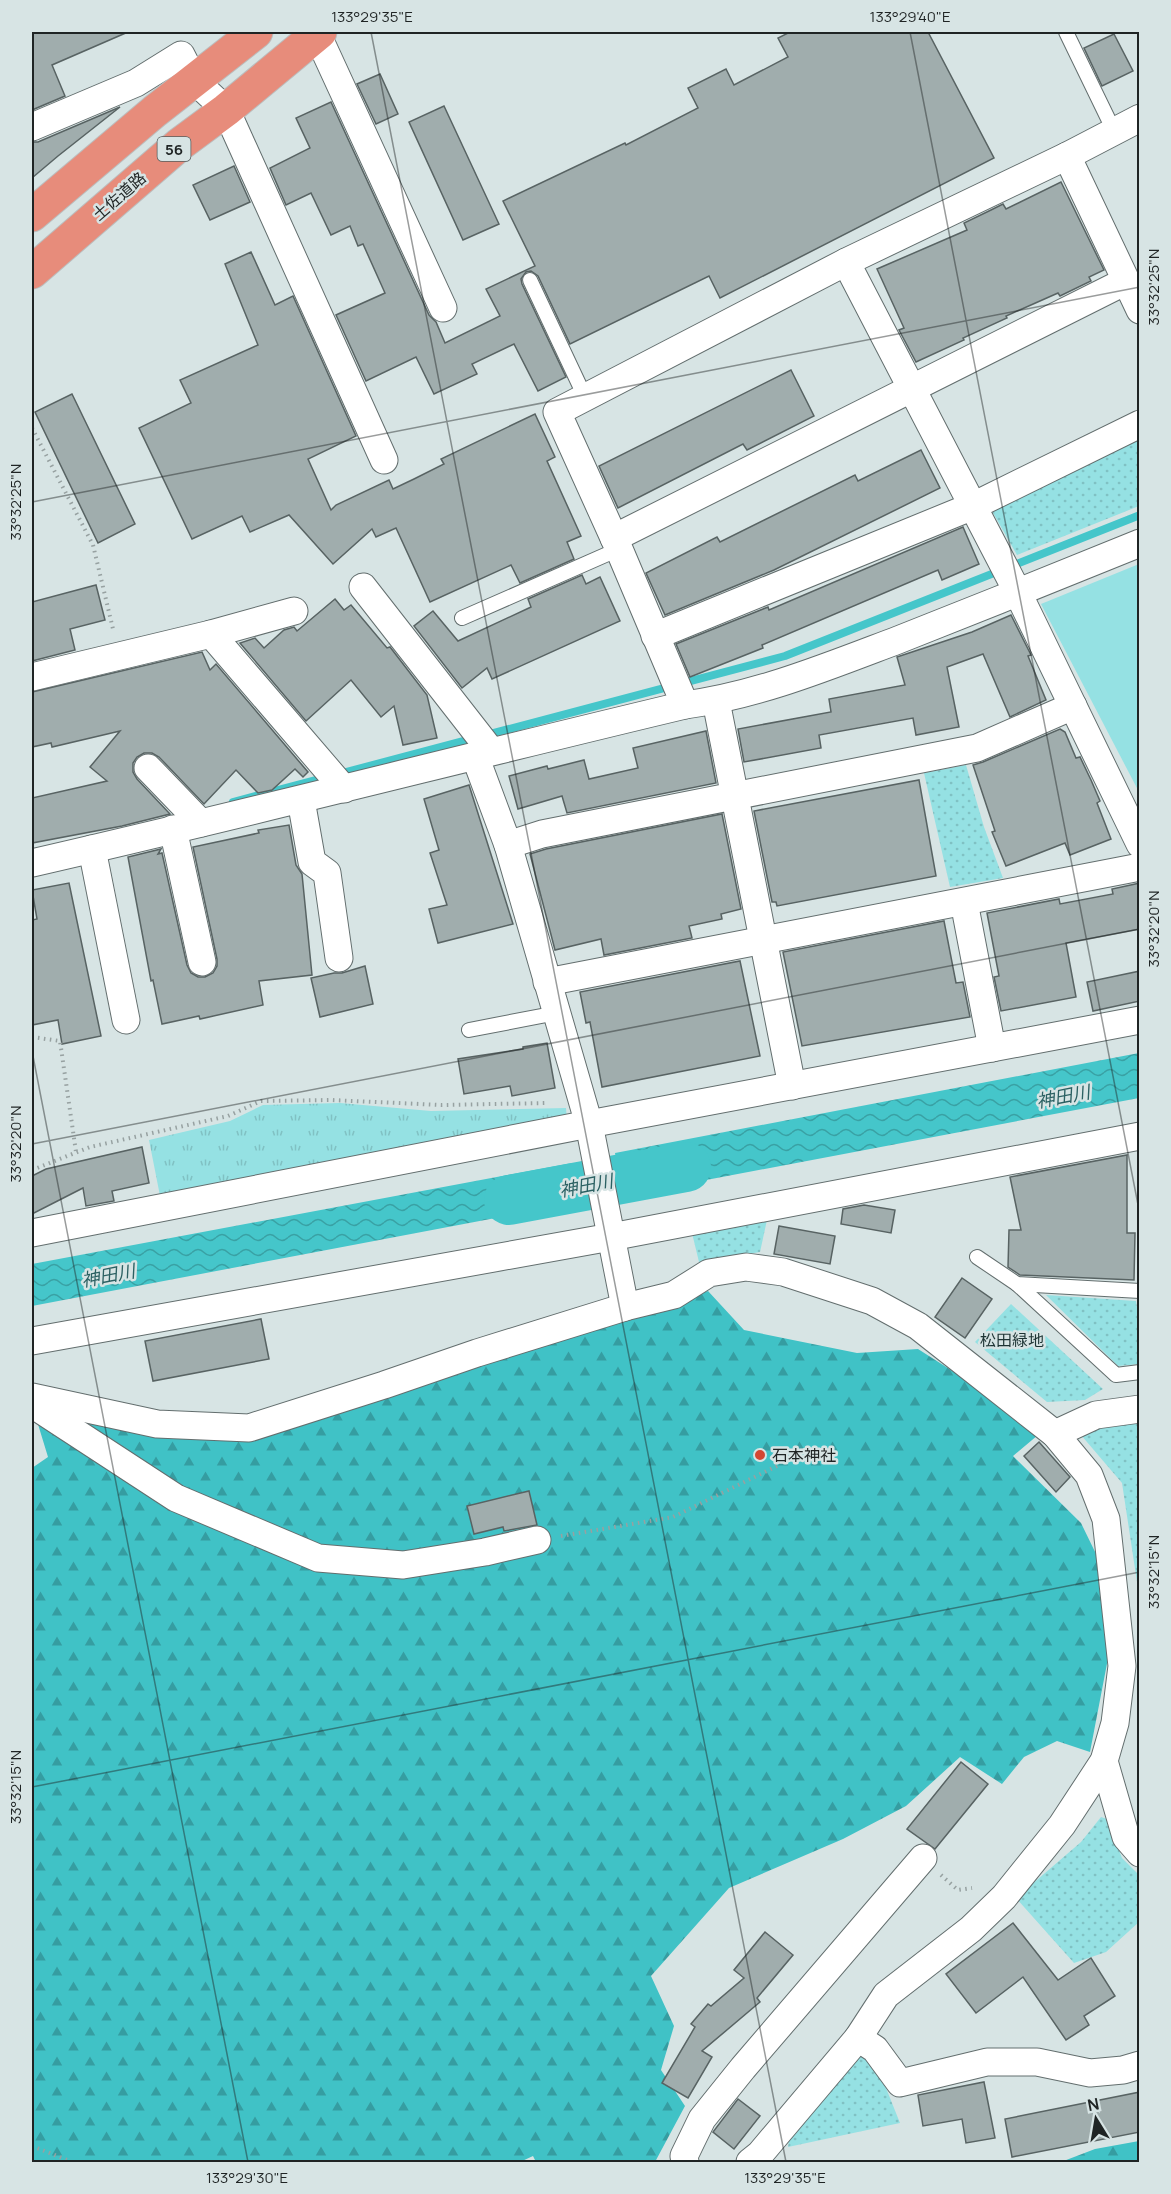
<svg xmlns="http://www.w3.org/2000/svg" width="1171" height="2194" font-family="Manrope,'Noto Sans JP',sans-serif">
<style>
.grass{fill:url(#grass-tufts)}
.forest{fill:url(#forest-firs)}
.park{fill:url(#park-dots)}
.garden{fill:#95e1e3}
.water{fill:url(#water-waves)}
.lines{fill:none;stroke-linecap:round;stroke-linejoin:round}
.stream{stroke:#45c6ca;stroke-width:8}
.river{stroke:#45c6ca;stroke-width:50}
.building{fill:#a0adad;stroke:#586363;stroke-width:1.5}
.lane-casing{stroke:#636e6e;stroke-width:16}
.street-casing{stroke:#636e6e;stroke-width:29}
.highway-casing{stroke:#bcbdbd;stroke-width:35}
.path{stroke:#97a1a1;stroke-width:4;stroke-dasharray:1.5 4.5;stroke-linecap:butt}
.lane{stroke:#fff;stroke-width:14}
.street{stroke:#fff;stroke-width:27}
.highway{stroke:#e78c7b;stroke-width:33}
.ticks{fill:none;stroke:#1f2424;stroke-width:1.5;stroke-opacity:0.45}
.poi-dot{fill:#d34732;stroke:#d7e4e4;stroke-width:2}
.labels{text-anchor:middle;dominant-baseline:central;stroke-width:5;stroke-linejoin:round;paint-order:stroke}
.shield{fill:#d7e4e4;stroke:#565e5e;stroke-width:1.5}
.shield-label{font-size:15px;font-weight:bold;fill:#1f2424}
.street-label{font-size:16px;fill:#1f2424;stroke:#d7e4e4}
.park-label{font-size:16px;fill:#1d3333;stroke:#d7e4e4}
.poi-label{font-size:16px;fill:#1f2424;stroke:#d7e4e4;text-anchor:start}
.water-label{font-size:18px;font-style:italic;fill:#2b6062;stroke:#d7e4e4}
.neatline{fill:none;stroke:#1f2424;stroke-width:2}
.ticks-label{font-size:15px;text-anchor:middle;fill:#1f2424}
</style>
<defs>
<pattern id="grass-tufts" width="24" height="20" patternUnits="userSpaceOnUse" patternTransform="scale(1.5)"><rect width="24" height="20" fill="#95e1e3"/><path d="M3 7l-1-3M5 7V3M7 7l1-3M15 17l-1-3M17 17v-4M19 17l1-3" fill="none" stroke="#80c1c3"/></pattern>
<pattern id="forest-firs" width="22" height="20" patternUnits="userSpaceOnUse" patternTransform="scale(1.5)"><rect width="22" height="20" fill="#40c2c6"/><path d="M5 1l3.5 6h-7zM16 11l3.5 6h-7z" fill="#359da1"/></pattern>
<pattern id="park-dots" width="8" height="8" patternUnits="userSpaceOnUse" patternTransform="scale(1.5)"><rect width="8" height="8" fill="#95e1e3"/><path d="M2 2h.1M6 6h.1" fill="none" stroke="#80c1c3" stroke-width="1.8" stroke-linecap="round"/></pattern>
<pattern id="water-waves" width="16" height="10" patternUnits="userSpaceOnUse" patternTransform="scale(1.5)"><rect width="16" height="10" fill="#45c6ca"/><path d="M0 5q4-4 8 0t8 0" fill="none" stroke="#39a1a4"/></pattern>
</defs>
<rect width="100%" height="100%" fill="#d7e4e4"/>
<path class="grass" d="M340,1103L431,1111L566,1108L567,1121L161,1201L149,1140L230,1121L263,1105Z"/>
<g class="forest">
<path d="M708,1291L744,1330L857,1353L918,1349L976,1386L1038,1435L1013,1456L1081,1523L1098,1558L1110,1648L1090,1752L1057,1741L1024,1757L1002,1784L960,1757L906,1806L843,1839L729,1888L651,1976L674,2026L661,2070L685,2106L655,2162H536L533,2156L520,2162H32V1468L48,1457L37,1421L54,1409L253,1436Z"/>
<path d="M1139,2141V2162H1061L1095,2149Z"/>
</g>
<g class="park">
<path d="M1139,431V506L1017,555L988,504Z"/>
<path d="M966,765L984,827L1003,878L950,887L924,773Z"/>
<path d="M767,1220L760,1252L699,1262L692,1233Z"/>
<path d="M1046,1295L1136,1301L1139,1321V1364L1118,1366Z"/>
<path d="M1011,1304L1103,1389L1085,1400L1047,1402L975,1342Z"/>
<path d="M1139,1421V1595L1122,1483L1081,1435L1098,1424Z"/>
<path d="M1101,1817L1107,1819L1122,1858L1139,1875V1922L1106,1952L1074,1963L1016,1898L1081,1842Z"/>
<path d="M861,2051L886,2088L900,2123L788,2147L790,2133Z"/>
</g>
<path class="garden" d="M1139,564V792L1041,604Z"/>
<g class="water">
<path d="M1139,1053V1098L622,1196L615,1153Z"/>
<path d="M572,1163L580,1202L32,1306V1264Z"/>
</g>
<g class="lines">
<path class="stream" d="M233,802L785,656L1140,515"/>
<path class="river" d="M509,1200L686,1167"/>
</g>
<g class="building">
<path d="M32,32H128L52,65L65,96L32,110Z"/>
<path d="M790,32H928L994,158L720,298L709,276L570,344L538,276L531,271L526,272L521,279L522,284L566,377L538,391L514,344L472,364L477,374L434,394L416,357L366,381L336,315L385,293L363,244L358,246L350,226L331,235L311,193L286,205L270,168L310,148L296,118L331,102L429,315L436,322L445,343L500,316L486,289L535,266L503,201L625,143L626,145L698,108L688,88L726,69L734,85L788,57L778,38Z"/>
<path d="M1114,34L1133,71L1102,86L1084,48Z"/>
<path d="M380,74L398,114L376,124L357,84Z"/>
<path d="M444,106L499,224L463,240L409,122Z"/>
<path d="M120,107L58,156L32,178V142H38Z"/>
<path d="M234,166L250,202L210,220L193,185Z"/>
<path d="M1061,182L1104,270L1089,277L1091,281L1060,296L1058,293L1006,316L1007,318L963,338L964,340L916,362L899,330L904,328L877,269L967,230L964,223L991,210L1003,204L1006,209Z"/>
<path d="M251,252L275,305L293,296L356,436L308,459L331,510L336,505L389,480L393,489L414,479L444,464L441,459L535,414L555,457L547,461L581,536L567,542L574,559L520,583L511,565L430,602L396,528L376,537L372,529L333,564L289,515L250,532L242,516L192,539L139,428L191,403L180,380L258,345L225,264Z"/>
<path d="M791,370L814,416L747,450L743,444L618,508L599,466Z"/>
<path d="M72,394L135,524L98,543L35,412Z"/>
<path d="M921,450L940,488L774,570L665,615L646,573L717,537L720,542L855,475L858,481Z"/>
<path d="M963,527L979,564L942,580L938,570L762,645L763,648L690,677L676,644L768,607L769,610Z"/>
<path d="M582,575L586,584L600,577L620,621L492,679L487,668L462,688L414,626L433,611L458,641L531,607L528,599Z"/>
<path d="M96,585L105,620L70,629L75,650L32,661V602Z"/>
<path d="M335,599L344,610L351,605L387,648L390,647L427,695L437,738L403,745L394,706L381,717L351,680L306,721L240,643L255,638L264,648L284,630L294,627L297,631Z"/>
<path d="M1011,615L1031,655L1028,656L1046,700L1010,717L983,654L947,667L959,727L916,735L913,718L819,735L821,748L744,762L738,729L831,712L829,699L905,685L897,657L972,632Z"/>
<path d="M202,652L210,670L216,664L308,772L303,777L295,769L272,790L258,793L236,770L204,804L159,757L152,753H144L137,757L133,763V772L137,779L170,814L122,826L32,843V798L107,781L90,767L120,731L52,747L51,743L32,747V692Z"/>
<path d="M1060,729L1065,732L1076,758L1080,757L1091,780L1100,801L1097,803L1111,839L1070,855L1065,843L1006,866L992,832L995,831L973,765L983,762Z"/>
<path d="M706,731L716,783L567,813L562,796L518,809L509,776L547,766L548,769L584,760L589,779L638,768L633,748Z"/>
<path d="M919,780L936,876L777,906L776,902H772L754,811Z"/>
<path d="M469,785L513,924L438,943L429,909L447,905L430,853L439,850L424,799Z"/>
<path d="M722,814L741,909L721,914L722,919L689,926L692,938L604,955L601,939L555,950L530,854L546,849Z"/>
<path d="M289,825L296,865L302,874L312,975L259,981L263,1005L200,1019L199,1016L162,1024L153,980L151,981L128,857L161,849L158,854L162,853L187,965L191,973L198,977H205L213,973L217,966V959L193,847L259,833L258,830Z"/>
<path d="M69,883L101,1036L62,1044L58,1020L32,1025V920L37,919L32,890Z"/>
<path d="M1140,883V929L1066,943L1076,997L1001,1011L994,977L999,976L987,913L1059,899L1060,904L1113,894L1112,889Z"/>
<path d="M944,921L956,983L963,982L970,1017L802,1046L783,952Z"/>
<path d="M740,961L760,1056L602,1087L590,1022L586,1023L580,992Z"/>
<path d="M365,966L373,1004L320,1017L311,978L334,973H342Z"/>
<path d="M1140,971V1001L1093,1011L1087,982Z"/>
<path d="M547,1043L555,1088L512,1096L510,1086L464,1094L458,1059L523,1049V1047Z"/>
<path d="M142,1147L149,1183L112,1191L114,1201L86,1206L83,1188L32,1214V1176L46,1169Z"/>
<path d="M1127,1155V1233H1135L1134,1280L1020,1275L1008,1267L1009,1230H1021L1010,1177Z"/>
<path d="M864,1205L895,1210L891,1233L841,1224L843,1209Z"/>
<path d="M779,1226L835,1236L830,1264L774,1254Z"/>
<path d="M962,1278L992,1299L965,1338L935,1317Z"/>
<path d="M261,1319L269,1359L153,1381L145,1341Z"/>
<path d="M1039,1442L1070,1477L1056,1492L1024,1456Z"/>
<path d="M529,1491L537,1525L504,1531L503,1527L474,1534L467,1506Z"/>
<path d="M961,1762L988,1784L935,1849L907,1829Z"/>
<path d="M1013,1923L1058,1980L1091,1958L1115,1996L1084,2016L1089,2025L1066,2040L1023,1977L976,2013L946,1974Z"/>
<path d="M765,1932L793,1955L757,1998L760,2002L702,2051L712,2057L688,2098L662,2083L695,2027L691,2024L708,2004L711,2006L744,1978L734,1970Z"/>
<path d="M984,2082L995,2138L966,2143L962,2119L923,2126L918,2095Z"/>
<path d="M1140,2092V2132L1012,2157L1005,2119Z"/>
<path d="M738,2099L760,2116L734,2149L713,2132Z"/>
</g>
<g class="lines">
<g class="lane-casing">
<g id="lane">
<path d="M1066,32L1114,131"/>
<path d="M530,280L585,397"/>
<path d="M462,618L619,549"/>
<path d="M469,1030L557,1013"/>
<path d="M977,1257L1017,1284L1140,1291"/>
<path d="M1017,1284L1116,1375L1140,1372"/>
</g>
</g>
<g class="street-casing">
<g id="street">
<path d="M317,34L443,308"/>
<path d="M32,127L136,83L181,55L194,80L226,110L384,460"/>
<path d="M1067,156L1140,310"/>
<path d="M846,262L1018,593L1140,844"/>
<path d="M614,538L1126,281"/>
<path d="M363,587L491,751"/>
<path d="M211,634L294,611"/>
<path d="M655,636L973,506L1140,424"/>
<path d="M32,677L211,634L344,789"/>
<path d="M716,701L792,1086"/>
<path d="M685,705L619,549L557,412L846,262L1067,156L1140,118"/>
<path d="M475,756L508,845L589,1124L625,1307"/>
<path d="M148,768L201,823"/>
<path d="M301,800L312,862L327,873L339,958"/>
<path d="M173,829L202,962"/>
<path d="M508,845L542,834L977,748L1073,706"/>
<path d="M92,849L126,1020"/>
<path d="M32,863C250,813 467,757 685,705C759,695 829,666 898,640C979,608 1059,576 1140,543"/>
<path d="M964,902L992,1048"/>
<path d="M547,982L1140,867"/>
<path d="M32,1233L589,1124L1140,1020"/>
<path d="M32,1341L611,1237L1140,1136"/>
<path d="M32,1397L157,1424L249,1428L384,1385L477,1353L625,1307L674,1295L709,1273L746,1267L783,1272L872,1301L918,1326L1055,1434L1089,1475L1106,1519L1122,1666L1115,1723L1104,1761L1062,1825L1004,1897L971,1929L886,1995L858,2038"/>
<path d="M32,1404L176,1498L318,1558L403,1565L485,1552L537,1540"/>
<path d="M1055,1434L1096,1415L1140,1409"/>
<path d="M1104,1761L1126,1837L1140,1853"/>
<path d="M685,2162L684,2156L702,2119L743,2068L923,1858"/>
<path d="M750,2162L760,2154L858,2038L875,2049L900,2083L987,2062H1037L1090,2073L1123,2070L1140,2065"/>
</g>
</g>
<g class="highway-casing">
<g id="highway">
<path d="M32,215L155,111L256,32"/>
<path d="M32,272L180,144L226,110L320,32"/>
</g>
</g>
<g class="path">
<path d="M32,428L93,545L113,629"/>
<path d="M32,1037L60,1041L76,1152"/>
<path d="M32,1170L90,1147L228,1116L261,1101L331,1100L442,1105L546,1103"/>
<path d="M561,1536L673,1517L779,1465"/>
<path d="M941,1875L958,1890L972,1888"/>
<path d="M32,2146L72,2162"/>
</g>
<use href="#lane" class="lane"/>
<use href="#street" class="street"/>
<use href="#highway" class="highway"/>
</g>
<path class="ticks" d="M371,32L786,2162M910,32L1140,1215M32,502L1140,287M32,1051L248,2162M32,1144L1140,929M32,1787L1140,1572"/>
<circle class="poi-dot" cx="760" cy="1455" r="6"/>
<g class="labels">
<rect class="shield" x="157.5" y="137" width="33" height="24" rx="4.5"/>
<g class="shield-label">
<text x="174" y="149">56</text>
</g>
<g class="street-label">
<text transform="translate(119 196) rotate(-41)">土佐道路</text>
</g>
<g class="park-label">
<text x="1012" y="1340">松田緑地</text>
</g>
<g class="poi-label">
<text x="772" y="1455">石本神社</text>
</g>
<g class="water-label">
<text transform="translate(1063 1096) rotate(-11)">神田川</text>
<text transform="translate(586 1185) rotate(-11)">神田川</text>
<text transform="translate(108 1275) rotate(-11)">神田川</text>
</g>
</g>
<rect width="1171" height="2194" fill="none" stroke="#d7e4e4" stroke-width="66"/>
<g transform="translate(1096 2119) rotate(349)" stroke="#d7e4e4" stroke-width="4.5" paint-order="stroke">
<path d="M0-4.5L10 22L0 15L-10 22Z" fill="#1f2424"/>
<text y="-9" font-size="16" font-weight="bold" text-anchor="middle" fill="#1f2424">N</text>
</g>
<rect x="33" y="33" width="1105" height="2128" class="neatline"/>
<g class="ticks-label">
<text x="372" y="22">133°29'35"E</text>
<text x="910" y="22">133°29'40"E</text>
<text transform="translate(1154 287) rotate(-90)" y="5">33°32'25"N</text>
<text transform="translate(16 502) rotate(-90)" y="5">33°32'25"N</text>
<text transform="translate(1154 929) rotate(-90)" y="5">33°32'20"N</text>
<text transform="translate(16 1144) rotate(-90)" y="5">33°32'20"N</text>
<text transform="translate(1154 1572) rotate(-90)" y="5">33°32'15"N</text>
<text transform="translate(16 1787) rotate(-90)" y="5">33°32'15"N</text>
<text x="247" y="2183">133°29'30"E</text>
<text x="785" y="2183">133°29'35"E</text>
</g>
</svg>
